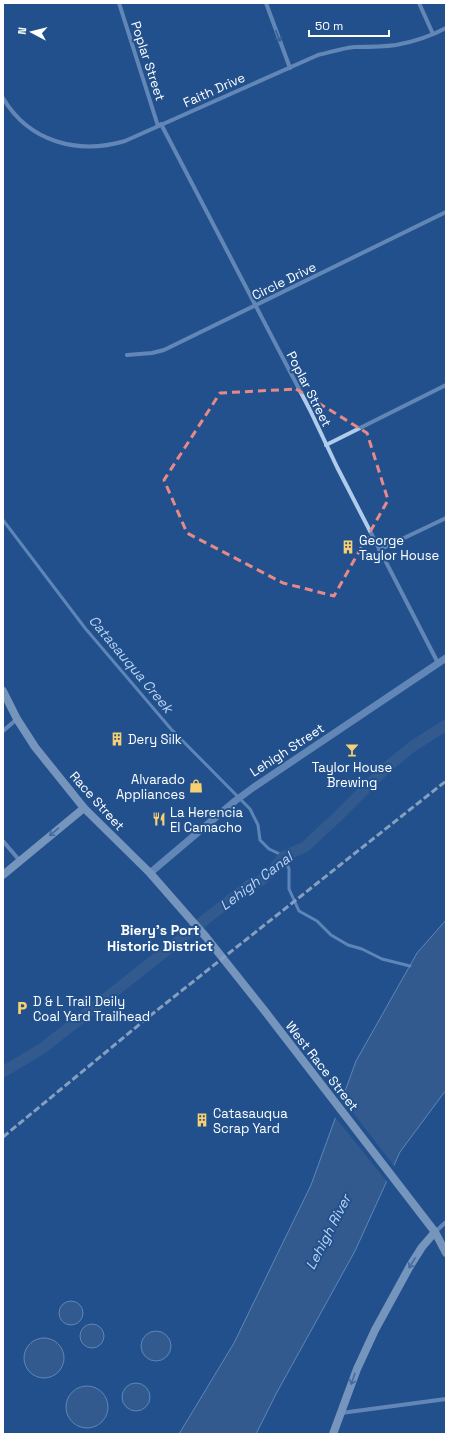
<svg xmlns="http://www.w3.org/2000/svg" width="449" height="1437" font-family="'Space Grotesk',sans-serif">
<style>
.water{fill:#456792;stroke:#a4c6ec}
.pier{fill:#22518d}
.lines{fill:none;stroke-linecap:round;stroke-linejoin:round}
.stream{stroke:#a4c6ec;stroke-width:3}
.canal{stroke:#456792;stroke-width:11}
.minor{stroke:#b0cbeb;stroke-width:4}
.tertiary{stroke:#b0cbeb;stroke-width:7}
.secondary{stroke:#dbe8f9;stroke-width:8}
.rail{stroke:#fff;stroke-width:3;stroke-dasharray:7 3;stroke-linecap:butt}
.oneway{stroke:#4d76a9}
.oneway2{stroke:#6c8db8}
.marked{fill:none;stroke:#e88989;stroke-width:3;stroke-dasharray:8 5;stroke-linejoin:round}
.labels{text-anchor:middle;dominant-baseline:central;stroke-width:4;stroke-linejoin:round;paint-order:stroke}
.street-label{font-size:13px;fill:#fff;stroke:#22518d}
.poi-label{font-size:13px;fill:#fff;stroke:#22518d;text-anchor:start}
.water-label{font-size:14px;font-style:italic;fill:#bcd5f2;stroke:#22518d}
.neighbourhood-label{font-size:14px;font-weight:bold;fill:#fff;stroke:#22518d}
</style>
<rect width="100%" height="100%" fill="#22518d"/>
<g class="water">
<path d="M446,920V1090L400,1152L355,1251L276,1394L256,1434H179L234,1343L311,1185L356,1061L417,953Z"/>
<circle cx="71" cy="1313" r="12"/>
<circle cx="92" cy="1336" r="12"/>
<circle cx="156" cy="1346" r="15"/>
<circle cx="44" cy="1358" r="20"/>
<circle cx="136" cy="1397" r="14"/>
<circle cx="87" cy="1407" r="21"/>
</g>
<path class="pier" d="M341,1097L395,1167L388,1183L334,1116Z"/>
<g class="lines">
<path class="stream" d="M3,520L85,628L171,729L250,809L258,825L260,840L269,849L284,856L289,869V889L299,911L317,921L331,935L348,945L362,949L382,959L410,966"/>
<path class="canal" d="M3,1072L43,1048L249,885L260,881L272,871L284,856L305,847L337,817L387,767L413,746L446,725"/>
<g class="minor">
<path d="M119,3L158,126"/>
<path d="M266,3L290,68"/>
<path d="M419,3L433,34"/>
<path d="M3,98C29,142 78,155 125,141L318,55C331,52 343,48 355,47C369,47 382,47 396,45C413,42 431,36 446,28"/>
<path d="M161,124L310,410L337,467L438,663"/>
<path d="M127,355L152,353L164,350L446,212"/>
<path d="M326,445L446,385"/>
<path d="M379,550L446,518"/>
<path d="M3,731L17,719"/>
<path d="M3,841L20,861"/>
<path d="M435,1232L446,1222"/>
<path d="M341,1413L446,1399"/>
</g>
<path class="tertiary" d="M150,873L235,801L254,787L446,658"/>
<g class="secondary">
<path d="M3,691L17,719L35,747L84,808L150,873L206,937L264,1010L435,1232L446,1253"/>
<path d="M3,875L84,808"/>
<path d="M333,1434L357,1369L375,1330L410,1266L422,1247L435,1232"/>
</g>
<path class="rail" d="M3,1137L146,1019L446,781"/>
</g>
<defs><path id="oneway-shaft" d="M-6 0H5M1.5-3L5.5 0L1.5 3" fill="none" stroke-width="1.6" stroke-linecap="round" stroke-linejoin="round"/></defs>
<use class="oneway" href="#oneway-shaft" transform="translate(278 36) rotate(68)"/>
<g class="oneway2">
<use href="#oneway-shaft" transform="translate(54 832) rotate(140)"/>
<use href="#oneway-shaft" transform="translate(412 1263) rotate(122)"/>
<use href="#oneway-shaft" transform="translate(353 1379) rotate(109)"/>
</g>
<path d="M0 0H449V1437H0ZM296,389L367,433L388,500L334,596L283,583L187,533L164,480L220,393Z" fill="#22518d" fill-opacity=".55" fill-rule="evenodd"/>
<path class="marked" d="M296,389L367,433L388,500L334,596L283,583L187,533L164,480L220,393Z"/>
<defs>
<g id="building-bare" transform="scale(1.08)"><path d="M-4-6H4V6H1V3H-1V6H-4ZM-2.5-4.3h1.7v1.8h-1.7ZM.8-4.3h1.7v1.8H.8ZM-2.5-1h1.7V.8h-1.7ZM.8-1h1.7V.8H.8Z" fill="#f7d072" stroke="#22518d" stroke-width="2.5" paint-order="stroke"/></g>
<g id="bar-bare" transform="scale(1.08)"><path d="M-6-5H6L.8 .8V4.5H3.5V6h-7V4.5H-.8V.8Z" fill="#f7d072" stroke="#22518d" stroke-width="2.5" paint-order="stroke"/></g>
<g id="shop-bare" transform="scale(1.08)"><path d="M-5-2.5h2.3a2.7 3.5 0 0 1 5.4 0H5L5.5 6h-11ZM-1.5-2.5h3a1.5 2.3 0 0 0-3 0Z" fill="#f7d072" stroke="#22518d" stroke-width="2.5" paint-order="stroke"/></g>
<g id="restaurant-bare" transform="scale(1.08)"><path d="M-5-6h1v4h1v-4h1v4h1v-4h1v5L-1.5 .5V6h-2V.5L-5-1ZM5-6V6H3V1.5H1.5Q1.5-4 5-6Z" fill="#f7d072" stroke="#22518d" stroke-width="2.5" paint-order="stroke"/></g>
<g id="parking-bare" transform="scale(1.08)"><path d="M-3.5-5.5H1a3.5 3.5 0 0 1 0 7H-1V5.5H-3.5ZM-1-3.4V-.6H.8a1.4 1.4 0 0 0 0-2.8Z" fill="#f7d072" stroke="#22518d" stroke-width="2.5" paint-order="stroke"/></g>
</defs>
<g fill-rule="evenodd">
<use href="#building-bare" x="348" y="547"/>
<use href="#building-bare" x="117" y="739"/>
<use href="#bar-bare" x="352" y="750"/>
<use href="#shop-bare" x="196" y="786"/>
<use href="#restaurant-bare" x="159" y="819"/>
<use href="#parking-bare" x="22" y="1008"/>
<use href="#building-bare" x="202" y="1120"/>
</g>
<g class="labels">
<g class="street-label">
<text transform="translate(148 61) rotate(72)">Poplar Street</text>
<text transform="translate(214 90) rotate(-24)">Faith Drive</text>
<text transform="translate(284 281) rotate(-26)">Circle Drive</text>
<text transform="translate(309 389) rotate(63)">Poplar Street</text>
<text transform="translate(287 750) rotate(-33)">Lehigh Street</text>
<text transform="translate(97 801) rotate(48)">Race Street</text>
<text transform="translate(322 1066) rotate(52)">West Race Street</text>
</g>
<g class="poi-label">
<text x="359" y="540">George<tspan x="359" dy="15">Taylor House</tspan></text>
<text x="128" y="739">Dery Silk</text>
<text x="352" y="767" text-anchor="middle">Taylor House<tspan x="352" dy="15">Brewing</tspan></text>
<text x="185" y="779" text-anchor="end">Alvarado<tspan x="185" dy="15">Appliances</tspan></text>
<text x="170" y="812">La Herencia<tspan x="170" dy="15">El Camacho</tspan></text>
<text x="33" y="1001">D &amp; L Trail Deily<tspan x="33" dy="15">Coal Yard Trailhead</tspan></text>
<text x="213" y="1113">Catasauqua<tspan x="213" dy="15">Scrap Yard</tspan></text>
</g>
<g class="water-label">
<text transform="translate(131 664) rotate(50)">Catasauqua Creek</text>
<text transform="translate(256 881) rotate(-37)">Lehigh Canal</text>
<text transform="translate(328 1232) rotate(-63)">Lehigh River</text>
</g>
<g class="neighbourhood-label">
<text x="160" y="930">Biery's Port<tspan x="160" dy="16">Historic District</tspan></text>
</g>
</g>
<rect width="449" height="1437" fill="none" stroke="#ffffff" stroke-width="8"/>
<g transform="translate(32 32) rotate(277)" stroke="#22518d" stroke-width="3" paint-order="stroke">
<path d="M0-3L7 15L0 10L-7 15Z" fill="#ffffff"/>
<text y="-6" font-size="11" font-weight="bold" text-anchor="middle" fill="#ffffff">N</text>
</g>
<path d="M309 30v6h80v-6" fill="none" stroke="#ffffff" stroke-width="2"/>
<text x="315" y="30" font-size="12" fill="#ffffff" stroke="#22518d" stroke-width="3" paint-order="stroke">50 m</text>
</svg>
